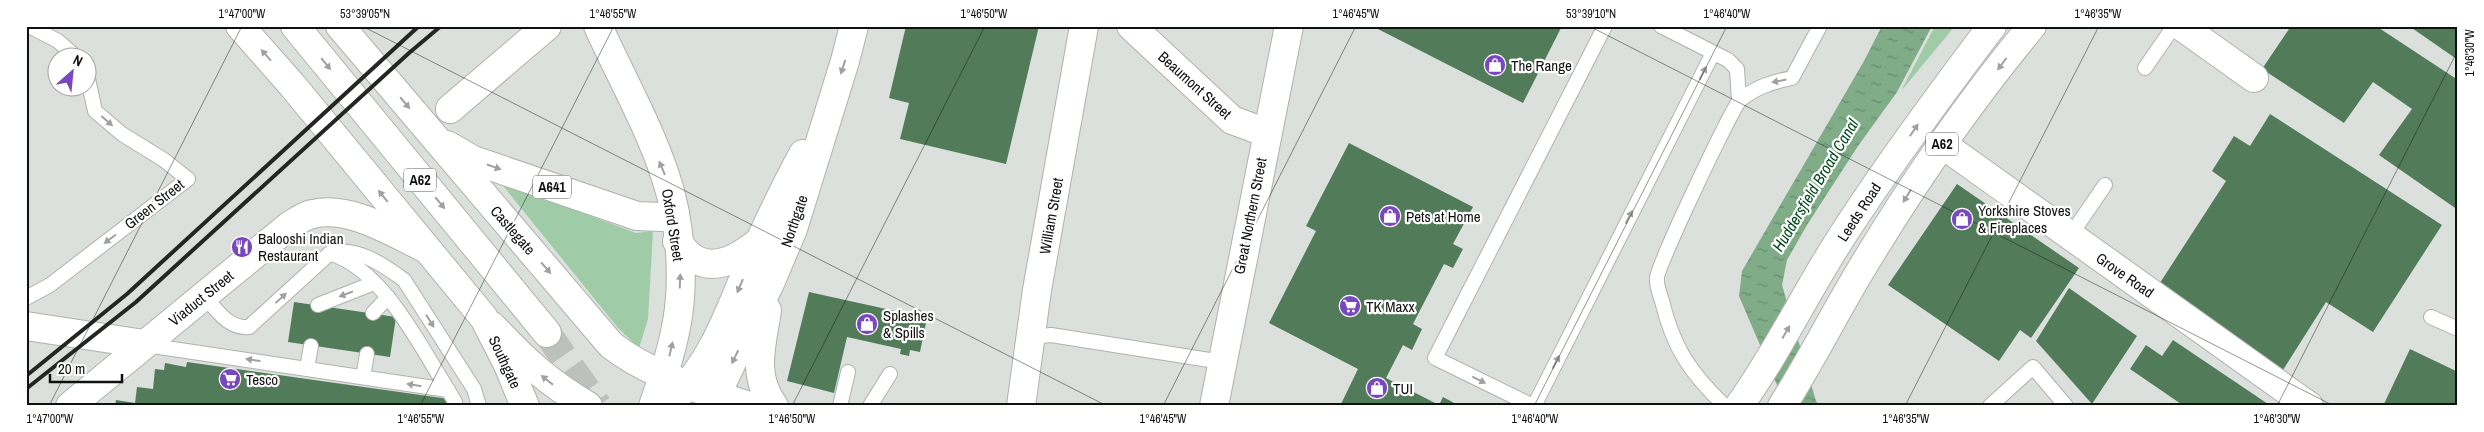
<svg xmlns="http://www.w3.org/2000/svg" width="2484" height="432" font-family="'Archivo Narrow',sans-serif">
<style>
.green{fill:#9fcca6}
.water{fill:url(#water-ripples)}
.building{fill:#527c59}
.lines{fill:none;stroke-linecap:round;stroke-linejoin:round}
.highway-tunnel{stroke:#bcc1bd;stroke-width:28;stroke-dasharray:28 14;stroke-linecap:butt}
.lane-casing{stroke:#aeb2ae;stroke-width:16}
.street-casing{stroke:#aeb2ae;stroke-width:30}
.secondary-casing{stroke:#aeb2ae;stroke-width:30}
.primary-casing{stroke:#aeb2ae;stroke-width:30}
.highway-casing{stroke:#aeb2ae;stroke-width:30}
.lane{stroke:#fff;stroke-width:14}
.street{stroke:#fff;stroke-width:28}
.secondary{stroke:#fff;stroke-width:28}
.primary{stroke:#fff;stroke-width:28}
.highway{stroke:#fff;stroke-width:28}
.rail{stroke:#242624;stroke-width:4}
.oneway{fill:#9fa09f}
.ticks{fill:none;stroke:#0f110f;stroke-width:1;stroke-opacity:0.45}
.labels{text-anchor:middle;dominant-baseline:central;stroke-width:4.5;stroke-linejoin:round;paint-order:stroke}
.shield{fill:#fff;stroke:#575857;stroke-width:1}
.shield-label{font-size:14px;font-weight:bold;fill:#0f110f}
.poi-label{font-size:15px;fill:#0f110f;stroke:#fff;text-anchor:start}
.street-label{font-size:15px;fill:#0f110f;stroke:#fff}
.water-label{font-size:16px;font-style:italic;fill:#00491a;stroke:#fff}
.neatline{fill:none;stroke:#0f110f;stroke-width:2}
.ticks-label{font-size:12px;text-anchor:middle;fill:#0f110f}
</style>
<defs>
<pattern id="water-ripples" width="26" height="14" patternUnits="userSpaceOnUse" patternTransform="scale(1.25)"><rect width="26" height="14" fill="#80ac87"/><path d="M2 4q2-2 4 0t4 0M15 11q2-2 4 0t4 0" fill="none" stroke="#678b6d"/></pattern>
</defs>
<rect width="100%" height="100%" fill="#dbe0dc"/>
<g class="green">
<path d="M1935,26H1955L1901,91Z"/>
<path d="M500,182L636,233L653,231L648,319L639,348L618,328Z"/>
</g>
<path class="water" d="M1882,26H1932L1897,92L1858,146L1807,225L1787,260L1782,285L1816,401L1820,406H1786L1739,296L1742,271L1864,61Z"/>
<g class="building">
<path d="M906,26H1039L1006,164L900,139L909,103L889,98Z"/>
<path d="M1372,26H1562L1523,103Z"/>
<path d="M2291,26H2376L2458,80V210L2379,155L2412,109L2373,82L2344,123L2262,69Z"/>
<path d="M2409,26H2458V60Z"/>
<path d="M2270,114L2442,225L2373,332L2326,302L2283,370L2156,289L2226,181L2212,171L2234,136L2250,146Z"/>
<path d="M1349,143L1473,207L1453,244L1463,249L1453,268L1444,264L1413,324L1422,329L1412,350L1403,345L1386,378L1439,405L1443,397L1460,406H1340L1358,369L1269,323L1316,231L1306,226Z"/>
<path d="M1957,184L2079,268L2031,338L2020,330L1999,361L1888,285Z"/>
<path d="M2069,288L2137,336L2092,404L2036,341Z"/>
<path d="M809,292L927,318L920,352L910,350L909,356L900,354L901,349L847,337L834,393L787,381Z"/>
<path d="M294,302L396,317L390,357L288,342Z"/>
<path d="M2173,340L2271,406H2184L2130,369L2146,345L2162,356Z"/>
<path d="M2410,349L2456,371L2458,367V406H2383Z"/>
<path d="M187,362L449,399L448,406H115L116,400L135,403L137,387L153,389L155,369L164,370L165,363L186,367Z"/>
</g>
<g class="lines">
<path class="highway-tunnel" d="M547,333L598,406"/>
<g class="lane-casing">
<g id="lane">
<path d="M29,26L58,41L77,58"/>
<path d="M1661,26L1728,60L1737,69L1739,101"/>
<path d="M2145,68L2174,26"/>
<path d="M2070,236L2105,185"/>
<path d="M332,254C384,271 420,346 448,390"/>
<path d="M204,296C217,310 228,329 249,327L330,253C356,246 384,265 404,280L474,389L479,406"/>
<path d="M26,298L50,285L188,179L164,160L122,134L95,111L88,79"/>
<path d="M318,305L374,283"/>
<path d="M373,313L388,297"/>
<path d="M2431,317L2458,329"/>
<path d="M1031,337L1051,335L1222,362"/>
<path d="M146,345L448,390L455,402"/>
<path d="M307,368L311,346"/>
<path d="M363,377L367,354"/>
<path d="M840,406L848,372"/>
<path d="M870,406L890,374"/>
<path d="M1533,406L1435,358L1605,26"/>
<path d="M1534,406L1713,53"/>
<path d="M1725,406C1690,373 1673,347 1662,301C1660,294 1656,285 1657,278C1657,266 1732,108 1740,100C1756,87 1772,82 1792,78L1820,26"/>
<path d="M1990,406L2033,367L2066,406"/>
</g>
</g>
<g class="street-casing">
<g id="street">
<path d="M1131,26L1232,120L1267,133"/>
<path d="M2181,26L2254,78"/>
<path d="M450,109L547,26"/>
<path d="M1942,144L2309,406"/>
<path d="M26,326L144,344"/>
<path d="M70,406L289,226C296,222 305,215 313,214C350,205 393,233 425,248"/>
<path d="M1021,406L1037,290L1084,26"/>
<path d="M1214,406L1289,26"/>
</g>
</g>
<g class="secondary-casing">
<path id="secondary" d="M715,395L750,406"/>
</g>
<g class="primary-casing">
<g id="primary">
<path d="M340,26L611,345C642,369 679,382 715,395"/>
<path d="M598,26C620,75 648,124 665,175C680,219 685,276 677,322C672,351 663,378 653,406"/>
<path d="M447,145L473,160L637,216L661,217L675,214"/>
<path d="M677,241C682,247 687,255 693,258C716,273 741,256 760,241"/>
<path d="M767,310C762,345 751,375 774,406"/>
<path d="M492,326C525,361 546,381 588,406"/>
<path d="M675,398C712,363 730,311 749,265C766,227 783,191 803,154"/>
<path d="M711,406L771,281L793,229L845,61L854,26"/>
<path d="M1739,406C1780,349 1809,285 1848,227C1893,158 1942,92 1992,26"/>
<path d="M1782,406C1811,361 1834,314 1862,268C1913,183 1969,102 2032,26"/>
</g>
</g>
<g class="highway-casing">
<g id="highway">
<path d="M240,26L292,85L484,318L508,365L525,406"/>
<path d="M295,26L547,333"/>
</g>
</g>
<use href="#lane" class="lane"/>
<use href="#street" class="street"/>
<use href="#secondary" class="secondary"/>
<use href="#primary" class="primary"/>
<use href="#highway" class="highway"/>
<g class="rail">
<path d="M26,376L127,294L419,26"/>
<path d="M26,389L136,302L409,53L441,26"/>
</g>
</g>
<defs><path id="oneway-solid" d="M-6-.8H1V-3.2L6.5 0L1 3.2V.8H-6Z" transform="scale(1.25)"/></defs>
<g class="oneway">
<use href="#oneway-solid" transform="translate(266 55) rotate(-132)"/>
<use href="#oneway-solid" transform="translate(326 64) rotate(51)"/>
<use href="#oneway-solid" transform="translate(2002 64) rotate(127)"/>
<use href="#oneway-solid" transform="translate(843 67) rotate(108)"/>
<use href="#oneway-solid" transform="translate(1703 73) rotate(-63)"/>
<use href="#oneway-solid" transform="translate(1779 81) rotate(169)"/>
<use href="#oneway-solid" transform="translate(405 103) rotate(50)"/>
<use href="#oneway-solid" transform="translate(107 121) rotate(41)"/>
<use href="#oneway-solid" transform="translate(1914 130) rotate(-56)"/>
<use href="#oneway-solid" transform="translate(494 167) rotate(19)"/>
<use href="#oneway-solid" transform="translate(662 168) rotate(-113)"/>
<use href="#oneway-solid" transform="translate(383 196) rotate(-129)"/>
<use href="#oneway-solid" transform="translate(1907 196) rotate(122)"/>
<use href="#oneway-solid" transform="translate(440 203) rotate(50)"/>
<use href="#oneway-solid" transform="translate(1629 217) rotate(-63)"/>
<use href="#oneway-solid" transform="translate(110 239) rotate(143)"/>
<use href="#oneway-solid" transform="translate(546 268) rotate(49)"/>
<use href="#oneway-solid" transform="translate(680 281) rotate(-88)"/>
<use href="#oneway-solid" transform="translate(740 286) rotate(113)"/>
<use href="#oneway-solid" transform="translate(346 294) rotate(159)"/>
<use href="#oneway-solid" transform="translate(281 298) rotate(-43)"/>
<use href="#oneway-solid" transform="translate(430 321) rotate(58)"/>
<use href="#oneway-solid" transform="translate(1786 332) rotate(-60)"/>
<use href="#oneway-solid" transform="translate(671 349) rotate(-77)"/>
<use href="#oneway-solid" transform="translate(735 357) rotate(116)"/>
<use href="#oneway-solid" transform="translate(253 360) rotate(-172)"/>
<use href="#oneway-solid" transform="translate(1556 362) rotate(-63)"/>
<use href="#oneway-solid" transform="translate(547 380) rotate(-142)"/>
<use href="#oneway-solid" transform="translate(1479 380) rotate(26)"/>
<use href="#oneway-solid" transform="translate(414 385) rotate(-171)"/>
</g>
<path class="ticks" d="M362,26L1107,406M1589,26L2334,406M49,406L242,26M420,406L614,26M792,406L985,26M1163,406L1356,26M1534,406L1727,26M1905,406L2099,26M2277,406L2458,50"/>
<defs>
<g id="shop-disc" transform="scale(1.125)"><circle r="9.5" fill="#7947bf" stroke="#fff"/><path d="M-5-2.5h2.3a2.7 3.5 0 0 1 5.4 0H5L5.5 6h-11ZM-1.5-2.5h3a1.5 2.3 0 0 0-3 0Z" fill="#fff"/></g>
<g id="restaurant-disc" transform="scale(1.125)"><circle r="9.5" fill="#7947bf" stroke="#fff"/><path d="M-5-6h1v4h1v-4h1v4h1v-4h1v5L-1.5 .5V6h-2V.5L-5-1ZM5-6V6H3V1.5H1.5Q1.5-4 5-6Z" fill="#fff"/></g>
<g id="supermarket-disc" transform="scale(1.125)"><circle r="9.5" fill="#7947bf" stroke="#fff"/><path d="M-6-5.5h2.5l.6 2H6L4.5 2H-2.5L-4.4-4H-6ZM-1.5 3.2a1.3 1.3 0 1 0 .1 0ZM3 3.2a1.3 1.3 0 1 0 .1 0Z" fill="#fff"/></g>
</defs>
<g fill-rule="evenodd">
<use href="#shop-disc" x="1495" y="65"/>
<use href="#shop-disc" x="1390" y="216"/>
<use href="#shop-disc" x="1962" y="219"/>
<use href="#restaurant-disc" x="242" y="247"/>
<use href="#supermarket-disc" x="1350" y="306"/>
<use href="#shop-disc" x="867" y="324"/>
<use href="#supermarket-disc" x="230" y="379"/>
<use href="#shop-disc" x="1377" y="388"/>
</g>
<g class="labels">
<g class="shield">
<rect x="1926" y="132.5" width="32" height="23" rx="4"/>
<rect x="404" y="168.5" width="32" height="23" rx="4"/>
<rect x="533" y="175.5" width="38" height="23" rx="4"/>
</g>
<g class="shield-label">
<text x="1942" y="144">A62</text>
<text x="420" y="180">A62</text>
<text x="552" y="187">A641</text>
</g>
<g class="poi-label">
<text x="1511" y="65">The Range</text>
<text x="1978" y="210">Yorkshire Stoves<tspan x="1978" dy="17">&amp; Fireplaces</tspan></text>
<text x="1406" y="216">Pets at Home</text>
<text x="258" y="238">Balooshi Indian<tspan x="258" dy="17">Restaurant</tspan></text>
<text x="1366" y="306">TK Maxx</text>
<text x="883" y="315">Splashes<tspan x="883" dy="17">&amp; Spills</tspan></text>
<text x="246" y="379">Tesco</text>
<text x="1393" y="388">TUI</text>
</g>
<g class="street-label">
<text transform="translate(1195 85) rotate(42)">Beaumont Street</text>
<text transform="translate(154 204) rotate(-38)">Green Street</text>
<text transform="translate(1859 212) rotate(-57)">Leeds Road</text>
<text transform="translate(1051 216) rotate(-80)">William Street</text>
<text transform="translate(1250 216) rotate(-79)">Great Northern Street</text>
<text transform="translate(794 221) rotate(-71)">Northgate</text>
<text transform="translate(673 225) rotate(81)">Oxford Street</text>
<text transform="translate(513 230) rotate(49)">Castlegate</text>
<text transform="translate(2125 275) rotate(35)">Grove Road</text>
<text transform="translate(201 298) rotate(-39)">Viaduct Street</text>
<text transform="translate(505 362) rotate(65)">Southgate</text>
</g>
<g class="water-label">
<text transform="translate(1815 185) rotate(-59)">Huddersfield Broad Canal</text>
</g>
</g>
<rect width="2484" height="432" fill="none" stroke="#ffffff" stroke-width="55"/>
<g transform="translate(72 72) rotate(27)"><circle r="24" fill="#ffffff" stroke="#9fa09f"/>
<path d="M0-4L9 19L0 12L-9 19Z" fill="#7947bf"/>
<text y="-8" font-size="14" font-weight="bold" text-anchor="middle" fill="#0f110f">N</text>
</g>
<path d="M50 374v8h72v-8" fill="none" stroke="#0f110f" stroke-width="2.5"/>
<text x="58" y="374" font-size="15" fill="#0f110f" stroke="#ffffff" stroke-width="4" paint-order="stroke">20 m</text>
<rect x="28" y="28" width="2428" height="376" class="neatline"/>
<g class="ticks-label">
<text x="242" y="18">1°47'00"W</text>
<text x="365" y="18">53°39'05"N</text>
<text x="613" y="18">1°46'55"W</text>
<text x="984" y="18">1°46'50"W</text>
<text x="1356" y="18">1°46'45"W</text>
<text x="1591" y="18">53°39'10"N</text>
<text x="1727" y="18">1°46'40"W</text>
<text x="2098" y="18">1°46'35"W</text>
<text transform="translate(2470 53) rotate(-90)" y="4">1°46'30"W</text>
<text x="50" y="423">1°47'00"W</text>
<text x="421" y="423">1°46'55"W</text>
<text x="792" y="423">1°46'50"W</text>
<text x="1163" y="423">1°46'45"W</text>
<text x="1535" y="423">1°46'40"W</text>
<text x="1906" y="423">1°46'35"W</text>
<text x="2277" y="423">1°46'30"W</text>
</g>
</svg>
